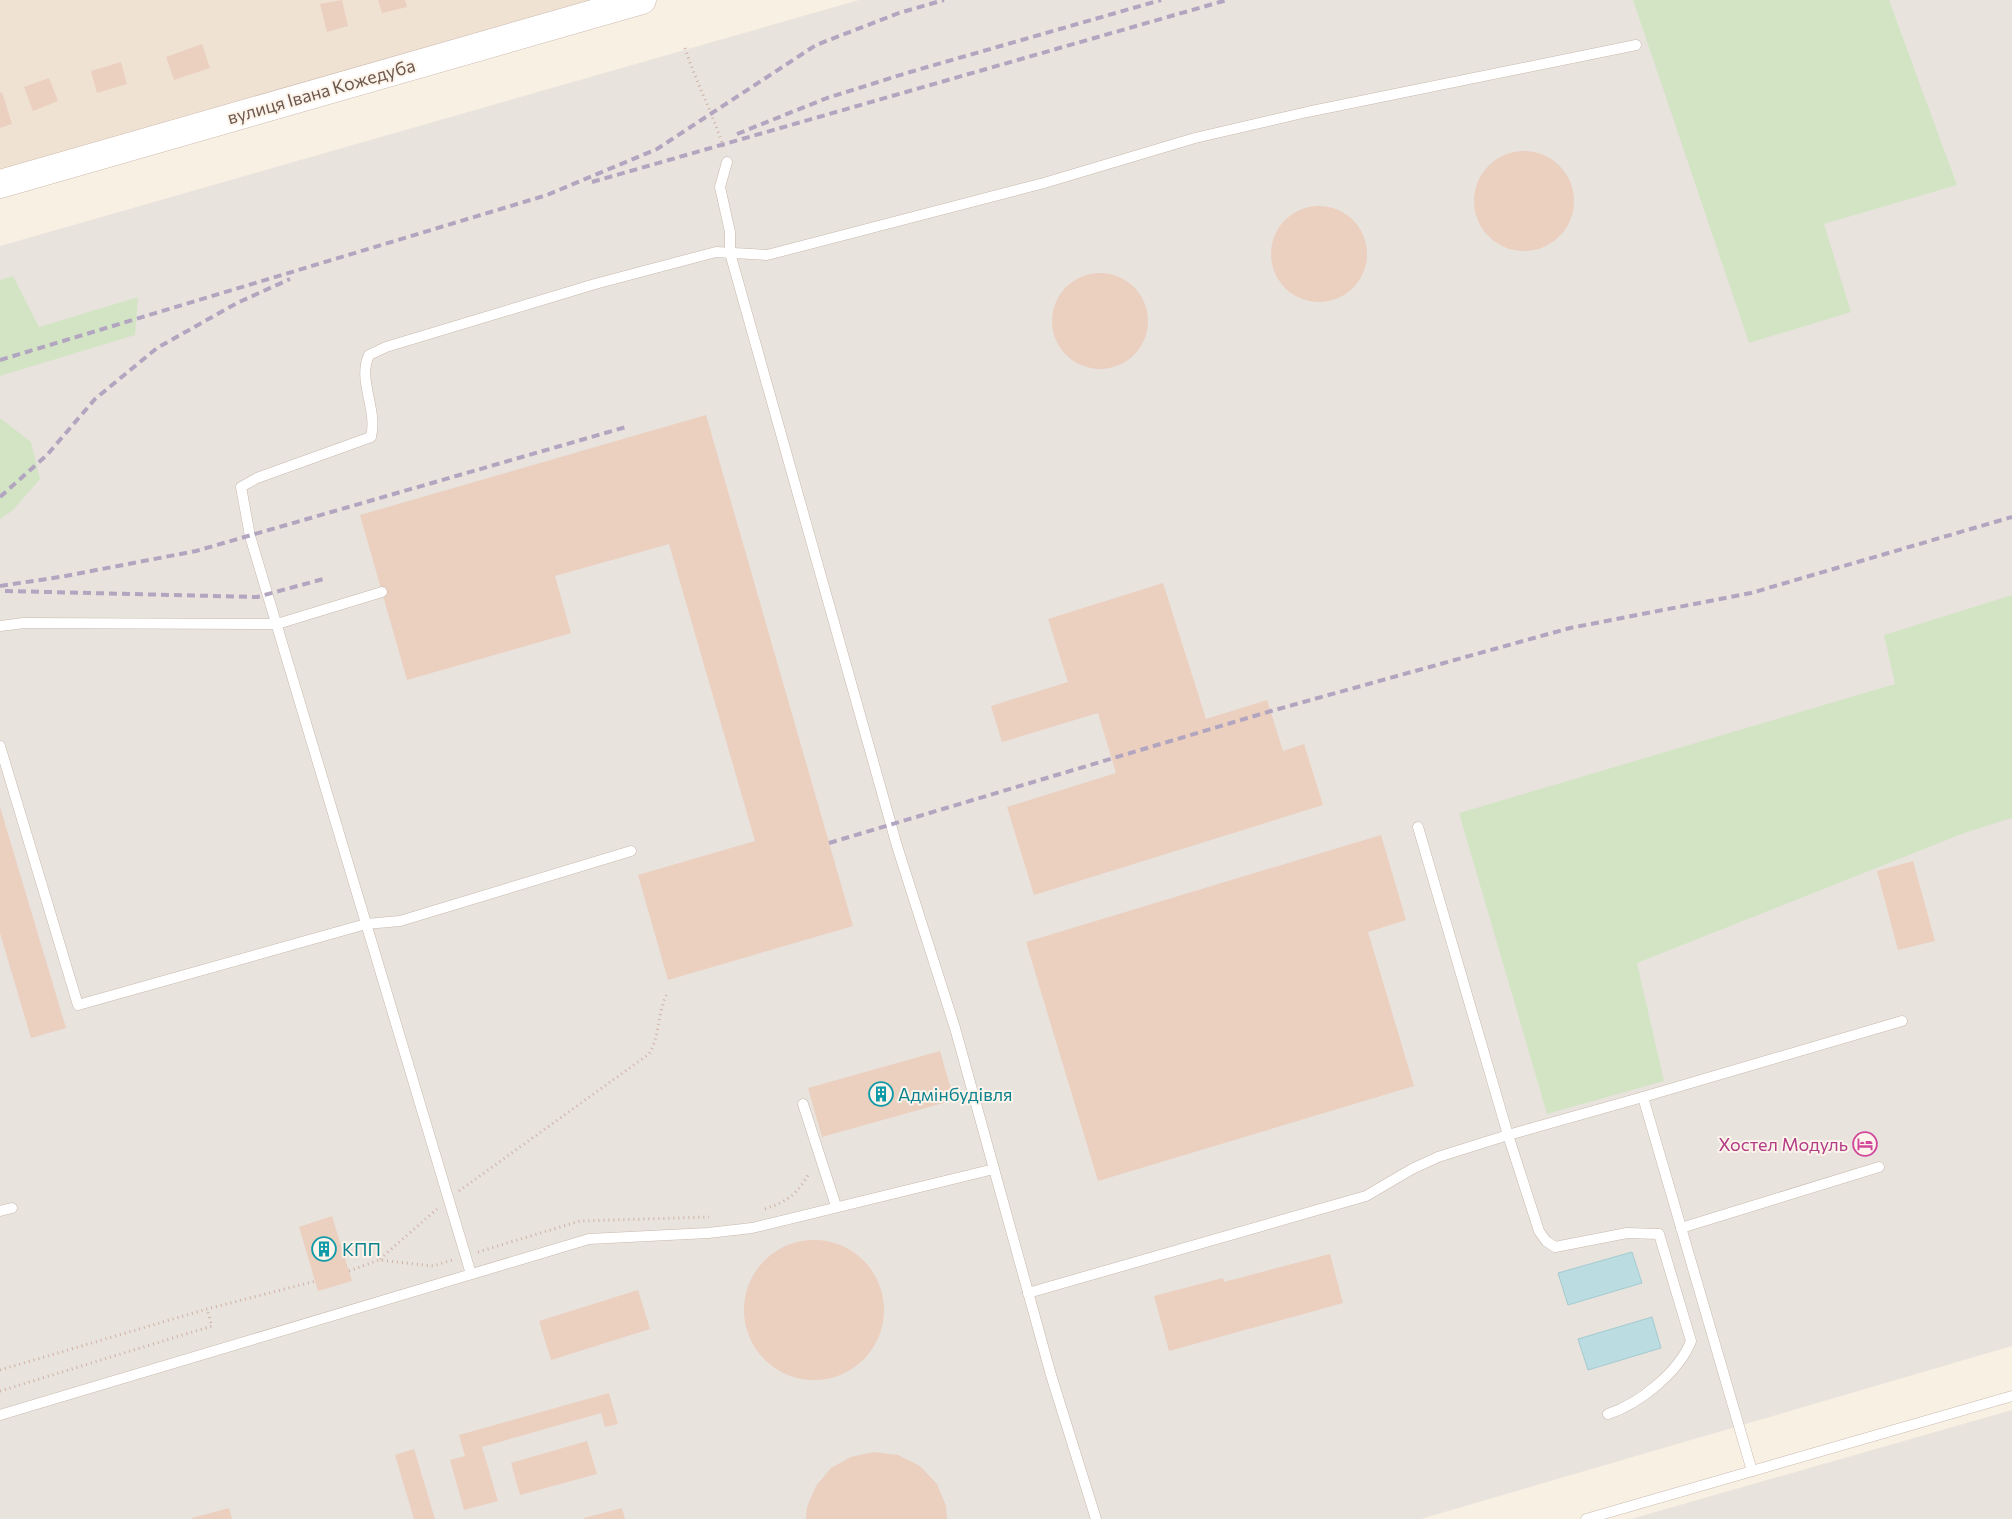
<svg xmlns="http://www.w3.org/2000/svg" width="2012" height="1519" font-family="Commissioner,sans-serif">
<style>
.residential{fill:#efe2d3}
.industrial{fill:#e9e3de}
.green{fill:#d3e4c5}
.water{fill:#bbdce0;stroke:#a3cbd0}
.building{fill:#ebcfbf}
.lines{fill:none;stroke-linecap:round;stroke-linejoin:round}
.lane-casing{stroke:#c8b8ac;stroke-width:11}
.secondary-casing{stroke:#cdbaad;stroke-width:29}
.path{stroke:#cfb2a3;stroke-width:3;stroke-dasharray:1 4;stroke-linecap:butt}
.lane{stroke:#fff;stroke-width:10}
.secondary{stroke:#fff;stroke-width:28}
.rail{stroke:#b2a5c0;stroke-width:4;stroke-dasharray:8 5;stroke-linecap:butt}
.labels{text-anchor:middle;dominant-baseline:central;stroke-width:4;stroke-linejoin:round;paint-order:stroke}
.street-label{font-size:18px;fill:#6e584d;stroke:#fcf4ea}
.culture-label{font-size:18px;fill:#0d838f;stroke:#fcf4ea;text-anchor:start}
.hotel-label{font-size:18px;fill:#b23c85;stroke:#fcf4ea;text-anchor:end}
</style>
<rect width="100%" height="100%" fill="#f9f0e4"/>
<path class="residential" d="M0,0H646L0,185Z"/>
<g class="industrial">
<path d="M859,0H2012V1346L1421,1519H0V246Z"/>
<path d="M2012,1410V1519H1631Z"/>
</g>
<g class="green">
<path d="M1633,0H1889L1957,185L1824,224L1851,312L1749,343Z"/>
<path d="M13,276L39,327L138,297L135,335L0,376V280Z"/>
<path d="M0,418L31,442L40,479L12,511L0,519Z"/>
<path d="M2012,595V818L1967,832L1637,963L1664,1081L1547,1114L1459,813L1895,684L1884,635Z"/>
</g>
<g class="water">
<path d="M1632,1252L1642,1283L1568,1305L1558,1273Z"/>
<path d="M1652,1317L1661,1348L1588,1370L1578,1339Z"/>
</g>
<g class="building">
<path d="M342,0L348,26L327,32L320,4Z"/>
<path d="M378,0H405L407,7L382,13Z"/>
<path d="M202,44L210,68L174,80L166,57Z"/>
<path d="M121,62L127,84L97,93L91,71Z"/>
<path d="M49,78L58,101L33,111L24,87Z"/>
<path d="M2,92L12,124L0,128V93Z"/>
<circle cx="1524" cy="201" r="50"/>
<circle cx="1319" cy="254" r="48"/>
<circle cx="1100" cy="321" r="48"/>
<path d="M706,415L853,926L668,980L638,875L755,841L669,544L555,576L571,633L407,680L360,515Z"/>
<path d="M1163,583L1206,719L1267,700L1283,751L1304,744L1323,805L1034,895L1007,807L1116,773L1098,713L1002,742L991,706L1068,682L1048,619Z"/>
<path d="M0,807L66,1028L31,1038L0,933Z"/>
<path d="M1381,835L1406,920L1368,932L1414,1086L1098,1181L1026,942Z"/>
<path d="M1913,861L1935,941L1898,950L1877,871Z"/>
<path d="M940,1051L954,1100L822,1137L808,1088Z"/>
<path d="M332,1216L352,1281L318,1291L299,1227Z"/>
<circle cx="814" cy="1310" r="70"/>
<path d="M1330,1254L1343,1303L1169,1351L1154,1296L1223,1278L1224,1282Z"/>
<path d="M638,1290L650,1329L551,1360L539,1321Z"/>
<path d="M609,1393L618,1424L605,1427L601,1413L482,1447L498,1501L464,1510L450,1460L465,1456L459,1435Z"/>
<path d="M587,1441L597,1474L520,1495L511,1463Z"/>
<path d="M414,1449L435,1519H414L395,1455Z"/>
<path d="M874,1452L898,1455L920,1466L937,1484L946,1506L947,1519H806L807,1507L816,1486L831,1468L851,1457Z"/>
<path d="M229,1508L232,1519H192V1518Z"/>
<path d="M622,1508L625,1519H584V1518Z"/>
</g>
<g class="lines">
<g class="lane-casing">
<g id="lane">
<path d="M727,162L720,187L730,232V253L897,846L955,1028L994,1169"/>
<path d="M0,626L24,623L277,624L382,592"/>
<path d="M0,746L78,1005L366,924L400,921L631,851"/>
<path d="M1418,827L1508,1135L1643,1097"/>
<path d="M803,1104L836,1206"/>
<path d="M0,1211L12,1208"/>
<path d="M1681,1228L1879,1167"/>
<path d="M471,1274L250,536L241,487L257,478L371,437C378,409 357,380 369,355L386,347L595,284L716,252L767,255L1044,183L1195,138L1307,112L1636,45"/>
<path d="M1028,1293L1366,1196L1412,1169L1438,1157L1508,1135L1539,1231L1546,1241L1555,1247L1627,1233L1659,1234L1691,1341C1679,1372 1639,1404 1608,1414"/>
<path d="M0,1415L589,1239L708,1233L752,1228L994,1169L1051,1375L1096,1519"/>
<path d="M1752,1471L1643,1097L1902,1021"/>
<path d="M1586,1519L2012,1396"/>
</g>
</g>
<g class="secondary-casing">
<path id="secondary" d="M0,184L642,0"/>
</g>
<g class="path">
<path d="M685,48C696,83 714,115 724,150"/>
<path d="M459,1191L649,1054C660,1036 657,1013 667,994"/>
<path d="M765,1209C790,1200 796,1195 810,1172"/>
<path d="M478,1252L580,1221L709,1217"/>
<path d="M380,1259L437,1209"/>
<path d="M349,1271L379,1260L433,1266L452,1260"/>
<path d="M0,1370L207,1309L316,1281"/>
<path d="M0,1391L212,1326L207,1309"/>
</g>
<use href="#lane" class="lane"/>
<use href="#secondary" class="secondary"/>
<g class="rail">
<path d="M737,134L827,98L910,72L1161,0"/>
<path d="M592,182L1227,0"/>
<path d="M0,360L547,195L657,149L816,45L899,13L944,0"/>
<path d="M0,497L47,455L95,399L157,348L237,303L290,279"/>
<path d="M0,586L60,577L196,551L626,427"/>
<path d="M5,591L257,597L327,578"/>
<path d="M829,843L1271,711L1570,628L1751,593L2012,517"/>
</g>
</g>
<defs>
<g id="building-ring" transform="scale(1.25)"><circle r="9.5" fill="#fcf4ea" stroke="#0f9aa8" stroke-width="1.5"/><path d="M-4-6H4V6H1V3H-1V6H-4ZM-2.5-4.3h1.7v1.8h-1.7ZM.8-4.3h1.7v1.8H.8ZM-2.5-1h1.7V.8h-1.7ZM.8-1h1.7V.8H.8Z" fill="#0f9aa8"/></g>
<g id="hotel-ring" transform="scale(1.25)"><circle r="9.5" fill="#fcf4ea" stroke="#d1479c" stroke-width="1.5"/><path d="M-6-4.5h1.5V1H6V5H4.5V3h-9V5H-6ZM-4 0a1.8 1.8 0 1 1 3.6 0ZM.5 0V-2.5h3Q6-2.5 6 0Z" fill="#d1479c"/></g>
</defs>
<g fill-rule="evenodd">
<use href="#building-ring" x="881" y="1094"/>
<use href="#hotel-ring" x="1865" y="1144"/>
<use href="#building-ring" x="324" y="1249"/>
</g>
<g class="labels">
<g class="street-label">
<text transform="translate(321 91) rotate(-16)">вулиця Івана Кожедуба</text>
</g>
<g class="culture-label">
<text x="898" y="1094">Адмінбудівля</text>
<text x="342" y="1249">КПП</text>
</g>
<g class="hotel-label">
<text x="1848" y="1144">Хостел Модуль</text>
</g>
</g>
</svg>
